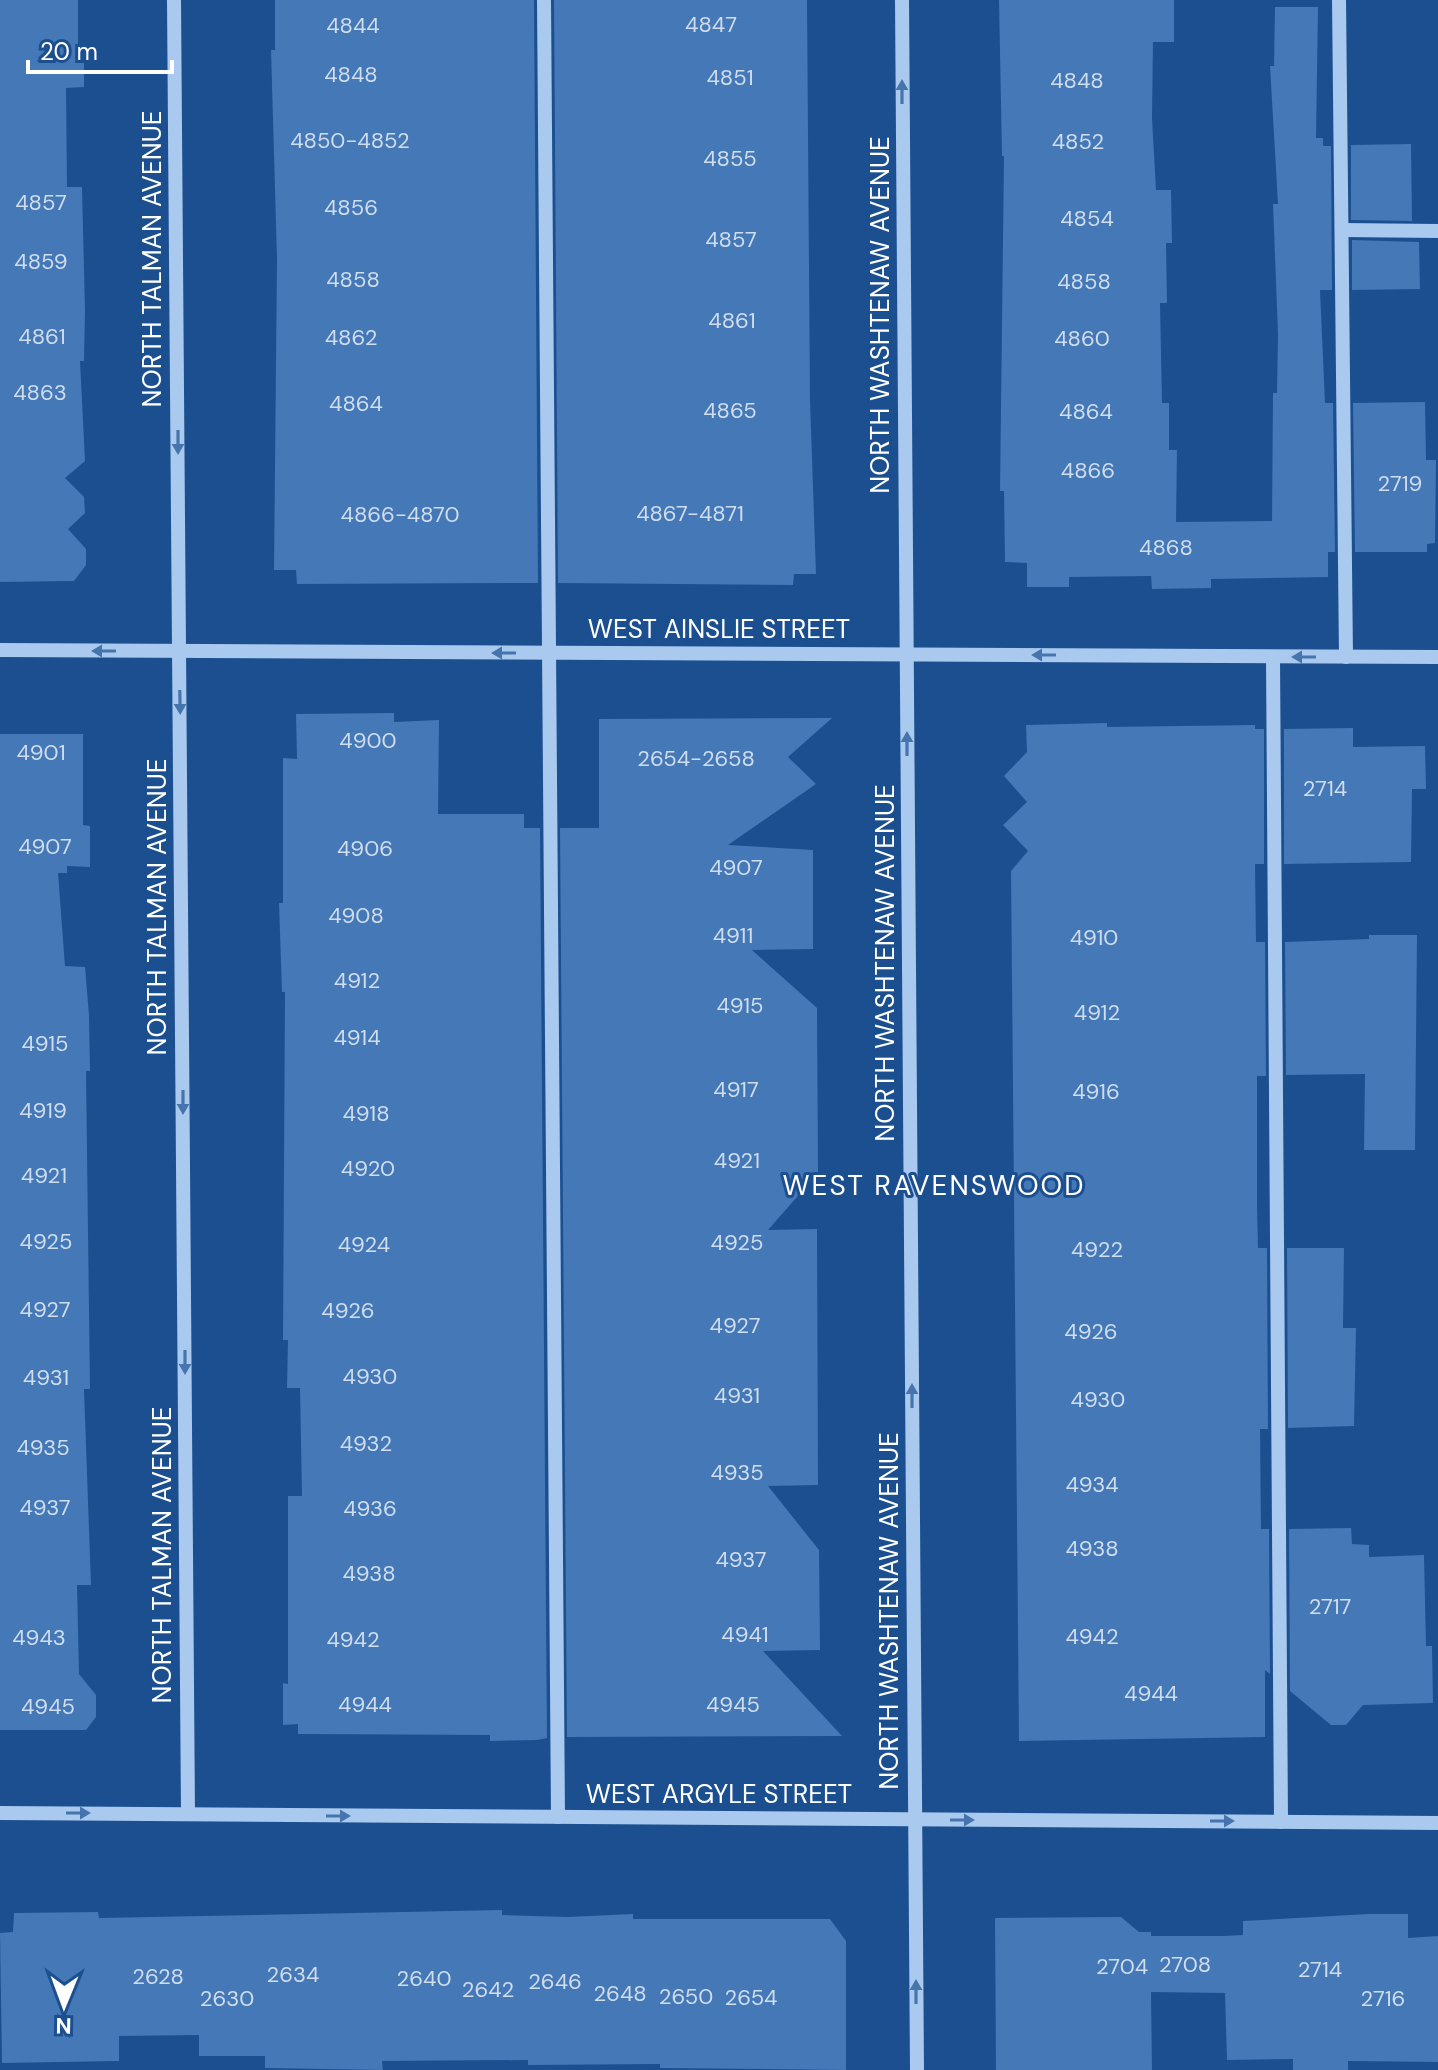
<svg xmlns="http://www.w3.org/2000/svg" width="1438" height="2070" font-family="'DM Sans',sans-serif">
<style>
.building{fill:#4478b7}
.lines{fill:none;stroke-linecap:round;stroke-linejoin:round}
.minor{stroke:#a9c9ee;stroke-width:14}
.oneway{fill:#4674ac}
.labels{text-anchor:middle;dominant-baseline:central;stroke-width:6;stroke-linejoin:round;paint-order:stroke}
.number-label{font-size:22px;fill:#d0dded}
.street-label{font-size:26px;fill:#fff;stroke:#1b4f8f}
.neighbourhood-label{font-size:28px;letter-spacing:2px;fill:#fff;stroke:#1b4f8f}
</style>
<rect width="100%" height="100%" fill="#1b4f8f"/>
<g class="building">
<path d="M0,0H78V50H84V87L66,88L67,187H82L85,310L84,361H80L85,461L65,478L84,497L85,513L68,529L86,549V565L74,581L0,582Z"/>
<path d="M275,0H534L538,583L297,584L296,570H274L277,259L271,50H275Z"/>
<path d="M554,0H807L810,400L816,574H794L793,585L558,583Z"/>
<path d="M999,0H1174V42H1153L1152,118L1156,190H1171L1172,243H1166L1167,303H1160L1162,403H1169V450H1177L1176,522L1272,521L1273,393H1277L1278,334L1273,204H1278L1270,66H1274L1275,7H1318L1316,138H1323V146H1331L1332,290H1320L1325,403H1333L1335,552H1328V577L1211,579V588L1152,589L1151,576L1069,577V587H1027V563L1005,562L1004,491H1000L1004,156H1002Z"/>
<path d="M1411,144L1412,221L1351,220V145Z"/>
<path d="M1352,240L1419,242L1420,289L1352,290Z"/>
<path d="M1425,402L1426,460H1436L1435,543L1427,544V552H1355L1353,403Z"/>
<path d="M394,713V722L439,720L438,814H524V828H540L547,1738L537,1740L490,1741V1735L298,1734V1724L283,1725V1683L288,1684V1496H302L300,1388H287L288,1340H283L285,992H282L279,903H283V758L297,759L296,714Z"/>
<path d="M832,718L788,757L816,784L728,845L813,850V949L752,950L817,1008L818,1173L768,1230L817,1229L818,1485L768,1486L819,1550L820,1650L763,1651L842,1736L567,1737L560,828H599V719Z"/>
<path d="M1107,723V727L1255,725V729H1264V864H1255L1256,942H1265L1266,1076H1257V1207L1258,1248H1267L1268,1429H1260L1261,1529H1269L1270,1674L1265,1670V1737L1019,1741L1011,871L1028,851L1003,825L1027,802L1004,776L1027,752L1026,725Z"/>
<path d="M1353,728V747L1425,746L1426,789H1412L1411,862L1284,864V729Z"/>
<path d="M0,734H83V825L90,826V867L67,866V873H58L65,966L85,967L89,1015L90,1071H86L90,1389H84L91,1585H77L79,1674L96,1695V1717L86,1730H0Z"/>
<path d="M1369,935H1417L1415,1150H1364L1365,1074L1286,1075L1285,942L1369,939Z"/>
<path d="M1287,1248H1344L1343,1328H1356L1354,1426L1288,1428Z"/>
<path d="M1351,1528L1352,1544L1369,1545V1557L1424,1555L1426,1646H1432L1433,1703L1363,1705L1346,1725H1331L1290,1691L1289,1529Z"/>
<path d="M502,1910V1915L567,1917L633,1914V1919H830L846,1941V2070L660,2068V2064L528,2065V2060L382,2061L383,2070L265,2068V2056H199V2035L119,2036V2061L2,2063L0,1933L13,1932L14,1913L98,1912L99,1918Z"/>
<path d="M1368,1914H1408V1938L1438,1936V2062L1348,2061V2070H1293V2059L1227,2060L1225,1993L1151,1992L1152,2070H996L995,1918L1121,1917L1139,1932H1151V1936H1224L1243,1935V1921Z"/>
</g>
<g class="lines">
<g class="minor">
<path d="M174,0L188,1814"/>
<path d="M544,0L558,1817"/>
<path d="M902,0L917,2070"/>
<path d="M1339,0L1346,657"/>
<path d="M1342,230L1438,231"/>
<path d="M0,650L1438,657"/>
<path d="M1273,657L1281,1822"/>
<path d="M0,1813L1438,1823"/>
</g>
</g>
<defs><path id="oneway-solid" d="M-6-.8H1V-3.2L6.5 0L1 3.2V.8H-6Z" transform="scale(2)"/></defs>
<g class="oneway">
<use href="#oneway-solid" transform="translate(902 92) rotate(-90)"/>
<use href="#oneway-solid" transform="translate(178 442) rotate(90)"/>
<use href="#oneway-solid" transform="translate(104 651) rotate(-180)"/>
<use href="#oneway-solid" transform="translate(504 653) rotate(-180)"/>
<use href="#oneway-solid" transform="translate(1044 655) rotate(-180)"/>
<use href="#oneway-solid" transform="translate(1304 657) rotate(-180)"/>
<use href="#oneway-solid" transform="translate(180 702) rotate(89)"/>
<use href="#oneway-solid" transform="translate(907 744) rotate(-90)"/>
<use href="#oneway-solid" transform="translate(183 1102) rotate(90)"/>
<use href="#oneway-solid" transform="translate(185 1362) rotate(90)"/>
<use href="#oneway-solid" transform="translate(912 1396) rotate(-90)"/>
<use href="#oneway-solid" transform="translate(78 1813)"/>
<use href="#oneway-solid" transform="translate(338 1816)"/>
<use href="#oneway-solid" transform="translate(962 1820)"/>
<use href="#oneway-solid" transform="translate(1222 1821)"/>
<use href="#oneway-solid" transform="translate(916 1992) rotate(-90)"/>
</g>
<g class="labels">
<g class="number-label">
<text x="711" y="24">4847</text>
<text x="353" y="25">4844</text>
<text x="351" y="74">4848</text>
<text x="730" y="77">4851</text>
<text x="1077" y="80">4848</text>
<text x="350" y="140">4850-4852</text>
<text x="1078" y="141">4852</text>
<text x="730" y="158">4855</text>
<text x="41" y="202">4857</text>
<text x="351" y="207">4856</text>
<text x="1087" y="218">4854</text>
<text x="731" y="239">4857</text>
<text x="41" y="261">4859</text>
<text x="353" y="279">4858</text>
<text x="1084" y="281">4858</text>
<text x="732" y="320">4861</text>
<text x="42" y="336">4861</text>
<text x="351" y="337">4862</text>
<text x="1082" y="338">4860</text>
<text x="40" y="392">4863</text>
<text x="356" y="403">4864</text>
<text x="730" y="410">4865</text>
<text x="1086" y="411">4864</text>
<text x="1088" y="470">4866</text>
<text x="1400" y="483">2719</text>
<text x="690" y="513">4867-4871</text>
<text x="400" y="514">4866-4870</text>
<text x="1166" y="547">4868</text>
<text x="368" y="740">4900</text>
<text x="41" y="752">4901</text>
<text x="696" y="758">2654-2658</text>
<text x="1325" y="788">2714</text>
<text x="45" y="846">4907</text>
<text x="365" y="848">4906</text>
<text x="736" y="867">4907</text>
<text x="356" y="915">4908</text>
<text x="733" y="935">4911</text>
<text x="1094" y="937">4910</text>
<text x="357" y="980">4912</text>
<text x="740" y="1005">4915</text>
<text x="1097" y="1012">4912</text>
<text x="357" y="1037">4914</text>
<text x="45" y="1043">4915</text>
<text x="736" y="1089">4917</text>
<text x="1096" y="1091">4916</text>
<text x="43" y="1110">4919</text>
<text x="366" y="1113">4918</text>
<text x="737" y="1160">4921</text>
<text x="368" y="1168">4920</text>
<text x="44" y="1175">4921</text>
<text x="46" y="1241">4925</text>
<text x="737" y="1242">4925</text>
<text x="364" y="1244">4924</text>
<text x="1097" y="1249">4922</text>
<text x="45" y="1309">4927</text>
<text x="348" y="1310">4926</text>
<text x="735" y="1325">4927</text>
<text x="1091" y="1331">4926</text>
<text x="370" y="1376">4930</text>
<text x="46" y="1377">4931</text>
<text x="737" y="1395">4931</text>
<text x="1098" y="1399">4930</text>
<text x="366" y="1443">4932</text>
<text x="43" y="1447">4935</text>
<text x="737" y="1472">4935</text>
<text x="1092" y="1484">4934</text>
<text x="45" y="1507">4937</text>
<text x="370" y="1508">4936</text>
<text x="1092" y="1548">4938</text>
<text x="741" y="1559">4937</text>
<text x="369" y="1573">4938</text>
<text x="1330" y="1606">2717</text>
<text x="745" y="1634">4941</text>
<text x="1092" y="1636">4942</text>
<text x="39" y="1637">4943</text>
<text x="353" y="1639">4942</text>
<text x="1151" y="1693">4944</text>
<text x="365" y="1704">4944</text>
<text x="733" y="1704">4945</text>
<text x="48" y="1706">4945</text>
<text x="1185" y="1964">2708</text>
<text x="1122" y="1966">2704</text>
<text x="1320" y="1969">2714</text>
<text x="293" y="1974">2634</text>
<text x="158" y="1976">2628</text>
<text x="424" y="1978">2640</text>
<text x="555" y="1981">2646</text>
<text x="488" y="1989">2642</text>
<text x="620" y="1993">2648</text>
<text x="686" y="1996">2650</text>
<text x="751" y="1997">2654</text>
<text x="227" y="1998">2630</text>
<text x="1383" y="1998">2716</text>
</g>
<g class="street-label">
<text transform="translate(152 259) rotate(-90)">NORTH TALMAN AVENUE</text>
<text transform="translate(880 315) rotate(-90)">NORTH WASHTENAW AVENUE</text>
<text x="719" y="629">WEST AINSLIE STREET</text>
<text transform="translate(157 907) rotate(-90)">NORTH TALMAN AVENUE</text>
<text transform="translate(885 963) rotate(-90)">NORTH WASHTENAW AVENUE</text>
<text transform="translate(162 1555) rotate(-90)">NORTH TALMAN AVENUE</text>
<text transform="translate(889 1611) rotate(-90)">NORTH WASHTENAW AVENUE</text>
<text x="719" y="1794">WEST ARGYLE STREET</text>
</g>
<g class="neighbourhood-label">
<text x="934" y="1185">WEST RAVENSWOOD</text>
</g>
</g>
<g transform="translate(64 2006) rotate(181)" stroke="#1b4f8f" stroke-width="6" paint-order="stroke">
<path d="M0-6L14 30L0 20L-14 30Z" fill="#ffffff"/>
<text y="-12" font-size="22" font-weight="bold" text-anchor="middle" fill="#ffffff">N</text>
</g>
<path d="M28 60v12h144v-12" fill="none" stroke="#ffffff" stroke-width="4"/>
<text x="40" y="60" font-size="24" fill="#ffffff" stroke="#1b4f8f" stroke-width="6" paint-order="stroke">20 m</text>
</svg>
